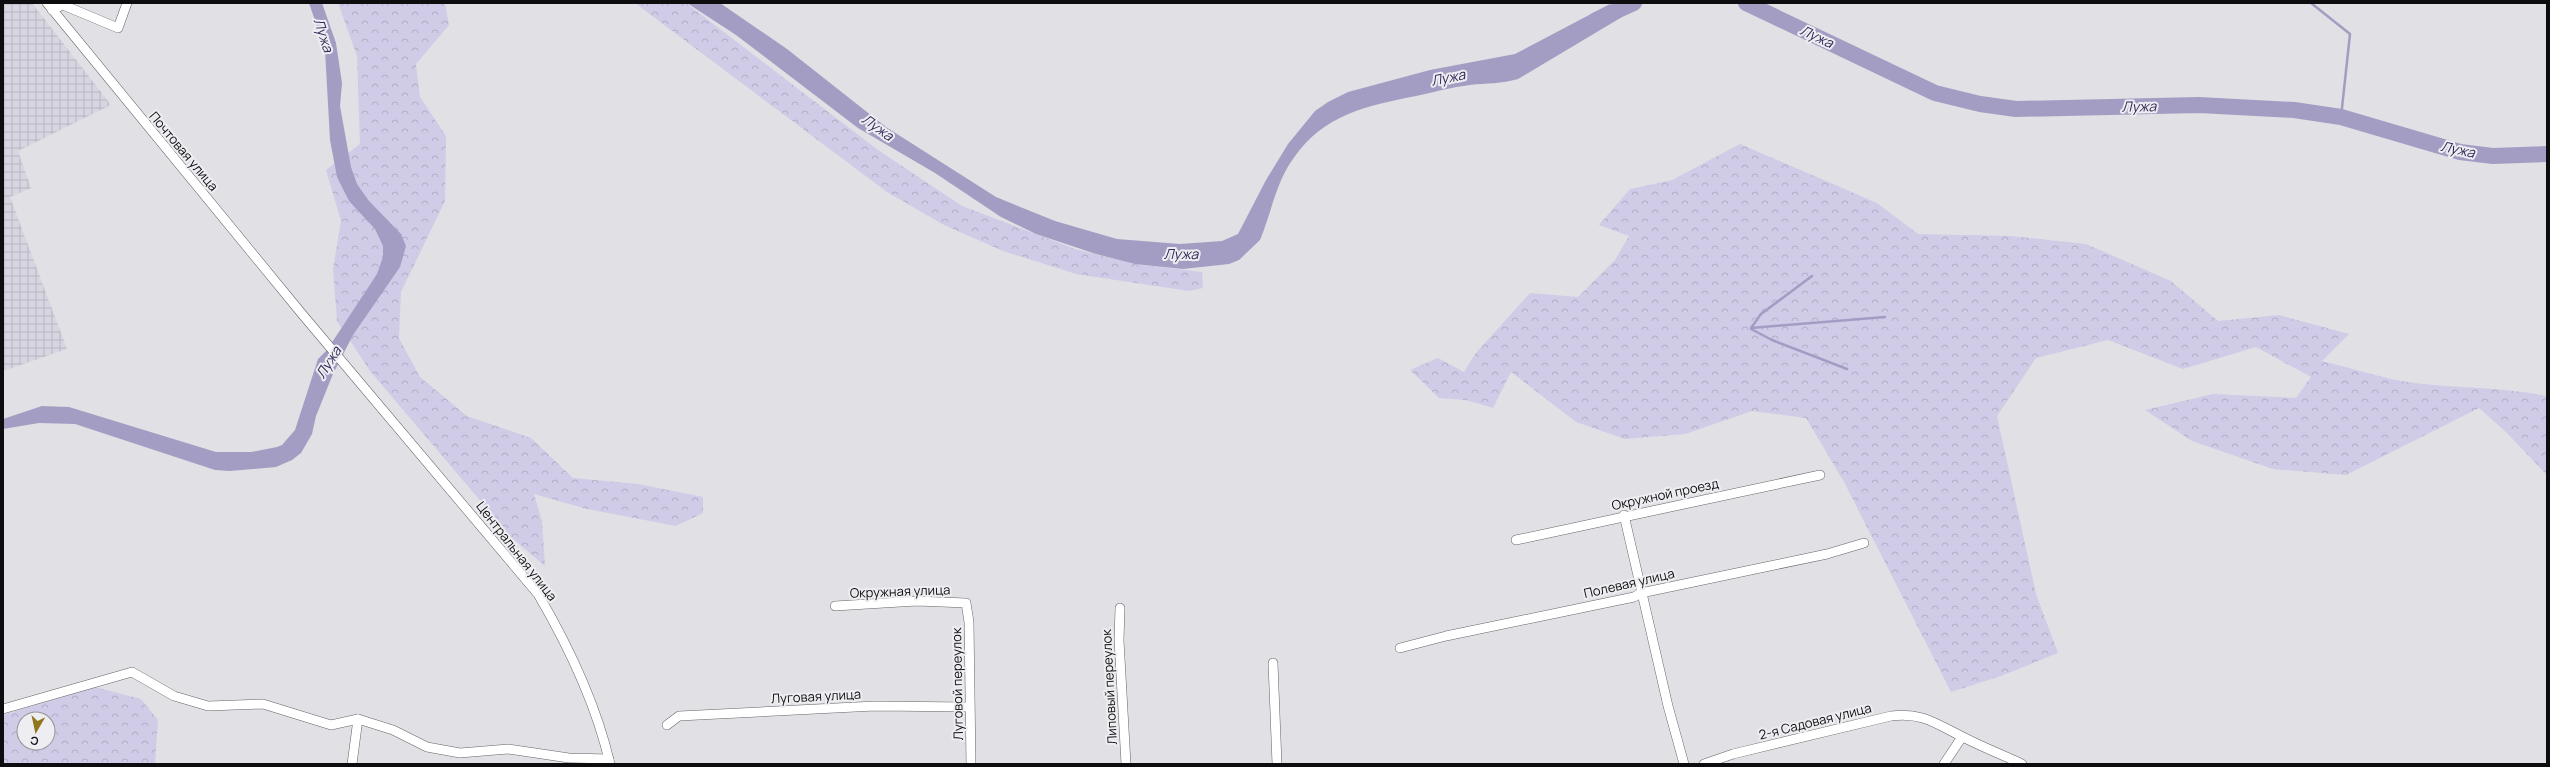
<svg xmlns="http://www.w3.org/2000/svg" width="2550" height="767" font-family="Manrope,sans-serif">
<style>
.industrial{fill:url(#industrial-grid)}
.forest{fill:url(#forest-crowns);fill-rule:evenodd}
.water{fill:#a49dc3}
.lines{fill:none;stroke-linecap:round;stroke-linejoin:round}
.stream{stroke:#a49dc3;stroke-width:2.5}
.river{stroke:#a49dc3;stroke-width:16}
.minor-casing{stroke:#656468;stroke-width:10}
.minor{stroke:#fff;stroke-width:9}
.labels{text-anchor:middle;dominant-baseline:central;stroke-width:4;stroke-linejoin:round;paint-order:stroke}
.street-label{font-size:13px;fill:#0d0c0e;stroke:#eeeef2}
.water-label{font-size:14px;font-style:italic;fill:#342757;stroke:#eeeef2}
</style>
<defs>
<pattern id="industrial-grid" width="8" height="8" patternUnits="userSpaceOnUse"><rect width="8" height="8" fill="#d7d5e1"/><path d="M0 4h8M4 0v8" fill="none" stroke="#b7b6c0"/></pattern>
<pattern id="forest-crowns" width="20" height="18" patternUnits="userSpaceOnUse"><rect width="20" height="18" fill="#d0cbe7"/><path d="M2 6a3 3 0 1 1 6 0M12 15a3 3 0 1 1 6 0" fill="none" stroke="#b1adc5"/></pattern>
</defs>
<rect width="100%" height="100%" fill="#e1e0e5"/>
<path class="industrial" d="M3,3H32L111,105L18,151L31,188L10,197L67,349L3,371Z"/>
<g class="forest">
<path d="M338,3H445L449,25L416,64L420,97L446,136L445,201L401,292L399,338L420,377L467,416L531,438L573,478L638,484L703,497V513L676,526L587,509L534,494L542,521L545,566L512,538L370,371L337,321L333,269L341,221L326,170L360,144L357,56Z"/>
<path d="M635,3H686L878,150L962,206L1075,249L1135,264L1202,272L1203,288L1189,291L1076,274L1003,251L944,225L887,192Z"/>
<path d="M1740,144L1877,203L1918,234L2012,236L2086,244L2171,281L2218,321L2279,315L2349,334L2322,361C2348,367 2375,376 2401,381C2450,389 2499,386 2547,396V475L2506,432L2479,408L2346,475L2273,469L2192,441L2145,410L2213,394L2296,398L2311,377L2256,347L2183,369L2108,340L2036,358L1997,416L2036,594L2058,653L2001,676L1951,692L1844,482L1806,418L1752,411L1685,434L1625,439L1576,422L1511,372L1493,408L1466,400L1439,398L1410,370L1438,358L1464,372L1475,354L1530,293L1578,297L1615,260L1629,236L1599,225L1630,189L1672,180Z"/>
<path d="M95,687L141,699L158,720L155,764H3V715ZM24,719H48V743H24Z"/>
</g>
<g class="water">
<path d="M309,3H322L336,43L342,83L340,106L351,167L357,184L369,201L401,234L406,246L400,267L353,335L333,374L316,416L312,434L301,453L292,460L276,467L230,471L215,470L75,424L39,423L3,429V419L42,406L69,407L216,452H251L277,447L282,445L295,430L318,359L327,350L377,274L383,257V246L375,229L349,201L337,177L330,140L325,50Z"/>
<path d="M687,3H720L787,49L886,127L996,197L1055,221L1117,239L1180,244L1222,241L1238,234L1266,180L1288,144L1315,111L1328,102L1348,92L1430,70L1515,54L1610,4L1622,17L1518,79C1502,84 1486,83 1470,85C1452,87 1434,92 1416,96C1366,106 1324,114 1293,159C1276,182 1271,214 1260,240L1239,260L1229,264L1183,269L1135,264L1096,254L1036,234L1001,217L935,173L858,128L736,35Z"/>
</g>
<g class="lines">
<g class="stream">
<path d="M2311,3L2350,34L2341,117"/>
<path d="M1812,276L1761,314L1751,328L1885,317"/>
<path d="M1751,329L1772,340L1847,369"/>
</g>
<g class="river">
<path d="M1746,3L1935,93L1980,104L2016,109L2199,105L2294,110L2341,117L2460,152L2493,156L2547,154"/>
<path d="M1596,20L1634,3"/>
</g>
<g class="minor-casing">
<g id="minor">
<path d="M47,3L302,314L538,594C569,647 596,703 610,764"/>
<path d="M52,10L63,5L118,28L127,3"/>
<path d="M1624,515L1668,706L1684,764"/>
<path d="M1516,540L1820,475"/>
<path d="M835,606L917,601L966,603L969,622L971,764"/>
<path d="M1120,608L1119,640L1126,764"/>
<path d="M1400,648L1446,636L1634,597L1641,593L1827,554L1864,543"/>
<path d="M1273,663L1277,764"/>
<path d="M3,709L132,672L174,696L208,706L263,704L331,725L358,719L393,730L427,747L460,753L508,749L569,758L609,759"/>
<path d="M667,725L679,716L875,706L969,707"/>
<path d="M352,764L358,719"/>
<path d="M1704,764L1733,754L1891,716C1923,712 1936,724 1963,737C1982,747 2003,755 2022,764"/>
<path d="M1944,764L1962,737"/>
</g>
</g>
<use href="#minor" class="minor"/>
</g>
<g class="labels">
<g class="street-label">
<text transform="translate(184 151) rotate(50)">Почтовая улица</text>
<text transform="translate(1665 494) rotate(-12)">Окружной проезд</text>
<text transform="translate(517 551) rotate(52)">Центральная улица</text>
<text transform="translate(1629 583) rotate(-13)">Полевая улица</text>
<text transform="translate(900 591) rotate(-2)">Окружная улица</text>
<text transform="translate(957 684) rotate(-91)">Луговой переулок</text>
<text transform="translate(1109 687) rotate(-93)">Липовый переулок</text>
<text transform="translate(816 696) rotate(-3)">Луговая улица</text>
<text transform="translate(1815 721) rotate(-14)">2-я Садовая улица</text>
</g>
<g class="water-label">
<text transform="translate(324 35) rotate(72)">Лужа</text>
<text transform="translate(1817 36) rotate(25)">Лужа</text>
<text transform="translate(1448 77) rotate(-11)">Лужа</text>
<text transform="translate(2139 106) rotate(-1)">Лужа</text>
<text transform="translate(878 127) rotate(35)">Лужа</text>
<text transform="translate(2458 149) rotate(12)">Лужа</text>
<text x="1181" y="253">Лужа</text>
<text transform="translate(328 362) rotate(-58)">Лужа</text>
</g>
</g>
<rect width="2550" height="767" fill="none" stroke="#0d0c0e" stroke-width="8"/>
<g transform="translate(36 731) rotate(189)"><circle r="19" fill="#eeeef2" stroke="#949497"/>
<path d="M0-3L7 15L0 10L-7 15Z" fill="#8f761c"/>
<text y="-6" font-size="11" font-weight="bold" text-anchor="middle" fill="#0d0c0e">С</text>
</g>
</svg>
